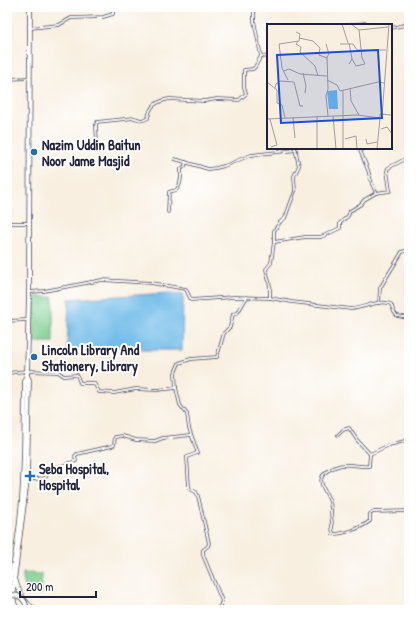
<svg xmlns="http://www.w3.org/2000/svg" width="416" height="617" font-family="'Patrick Hand',sans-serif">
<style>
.green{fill:#7bcd8e;stroke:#4e7864}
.water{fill:#70bbe9;stroke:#496e92}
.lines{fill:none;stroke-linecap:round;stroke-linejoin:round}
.street-casing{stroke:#424154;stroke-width:3.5}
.highway-casing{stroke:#424154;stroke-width:5.5}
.street{stroke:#fff;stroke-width:2}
.highway{stroke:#fff;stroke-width:4}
.highway-bridge-casing{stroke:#424154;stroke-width:5.5;stroke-linecap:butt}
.highway-bridge{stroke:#fff;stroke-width:4}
.poi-dot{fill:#1f6fb2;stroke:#fff;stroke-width:1.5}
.labels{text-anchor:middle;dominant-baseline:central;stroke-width:4;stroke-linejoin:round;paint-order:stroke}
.poi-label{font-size:14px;font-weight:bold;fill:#22223b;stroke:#fff;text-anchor:start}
.inset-road{fill:none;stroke:#a29d9e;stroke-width:1}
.view{fill:#1d4ed8;fill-opacity:0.15;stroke:#1d4ed8;stroke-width:2}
.inset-edge{fill:none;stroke:#22223b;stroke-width:2}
</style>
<rect width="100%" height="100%" fill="#fff"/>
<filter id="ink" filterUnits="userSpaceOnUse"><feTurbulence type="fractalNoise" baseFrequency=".025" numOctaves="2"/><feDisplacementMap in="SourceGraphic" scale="8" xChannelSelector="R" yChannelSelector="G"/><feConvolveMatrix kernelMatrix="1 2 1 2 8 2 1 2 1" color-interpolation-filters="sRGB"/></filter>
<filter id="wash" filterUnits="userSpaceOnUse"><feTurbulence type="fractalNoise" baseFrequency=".012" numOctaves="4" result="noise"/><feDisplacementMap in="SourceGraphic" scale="16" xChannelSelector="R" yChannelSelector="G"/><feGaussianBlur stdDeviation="0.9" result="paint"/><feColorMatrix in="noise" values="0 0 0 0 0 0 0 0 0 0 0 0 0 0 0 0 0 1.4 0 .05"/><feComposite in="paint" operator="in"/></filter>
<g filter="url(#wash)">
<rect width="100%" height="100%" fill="#f8efe0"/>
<g class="green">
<rect x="34" y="297" width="19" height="45"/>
<path d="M23,573L42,574L41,594L27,593L23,579Z"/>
</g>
<path class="water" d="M170,293L183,294L182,350H67L69,299Z"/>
</g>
<g filter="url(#ink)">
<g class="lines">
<g class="street-casing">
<g id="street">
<path d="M348,25L365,23L368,25"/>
<path d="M30,28L59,25L71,18L103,17L113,14V7"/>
<path d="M391,28L409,24"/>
<path d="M261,56L268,57"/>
<path d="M7,79L30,78"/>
<path d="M97,144L96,125L97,122L134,118C139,119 143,122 148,118C150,105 156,102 169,99L205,101L217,99L239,100L246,94L244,87V70L253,69L255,67L261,56L254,21V7"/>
<path d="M359,148L368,170L372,184L376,193"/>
<path d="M175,159L208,169L216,168L224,166L251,155L296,150"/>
<path d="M168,212L169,192C171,191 174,191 176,190C182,185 181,175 181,169L185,166L186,162"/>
<path d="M7,223H28"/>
<path d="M274,242L305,237H321L340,228V223L348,216L350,211L361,204L364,200L376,193L390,191L387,171L388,168L409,157"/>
<path d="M29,292L44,291L102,280L151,283L186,289L191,300L234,297L270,298L292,302L351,309C364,308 379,299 391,304L394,312L397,316L409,318"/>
<path d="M270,298V286L266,269L271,263L274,242V231L280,222L285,218L295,191L294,176L299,166L295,148"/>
<path d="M379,303L380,288L402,252L405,251H409"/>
<path d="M7,321L27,320"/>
<path d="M7,373L27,371L58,372L64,376L77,375L80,383H94L99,392L114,393L136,389L157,390L176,388"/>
<path d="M338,435L343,430L349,428L357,440L370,454L369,466C360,467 352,464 344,465C338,465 333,468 329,470C313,479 326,490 330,502C332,512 331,524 333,534C345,534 361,528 370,521V514L373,512L409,511"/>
<path d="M370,454L389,445L409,440"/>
<path d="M27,480L45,478L47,475L48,471L76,461L75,456L77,454L112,446L114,445L115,437L123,436L136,440L155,441L163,438L191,435"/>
<path d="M215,610L220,606L222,601L203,555V550L208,546L209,543L198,496L196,492L190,489L189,487L187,457L197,453V451L189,428L187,414L180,405L176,388L175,373L179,363L191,359L217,357L224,333L230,327L233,314L238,312L247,297"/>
</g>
</g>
<g class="highway-casing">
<g id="highway">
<path d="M15,578C18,592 24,603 36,610"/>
<path d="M7,592C26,523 24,450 25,379L27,375L29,292L30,7"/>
<path d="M7,602L14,603L18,610"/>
<path d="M14,603L13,588L27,480L29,380L27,375"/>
</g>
</g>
<use href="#street" class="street"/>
<use href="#highway" class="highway"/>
<g class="highway-bridge-casing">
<path id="highway-bridge" d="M7,596C18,593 26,598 27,610"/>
</g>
<use href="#highway-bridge" class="highway-bridge"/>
</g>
</g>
<g class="poi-dot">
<circle cx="34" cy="152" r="4"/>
<circle cx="34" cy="357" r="4"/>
<path d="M28 470h4v4h4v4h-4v4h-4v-4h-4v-4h4z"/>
</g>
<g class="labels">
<g class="poi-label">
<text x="42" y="144">Nazim Uddin Baitun<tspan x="42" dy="16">Noor Jame Masjid</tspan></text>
<text x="42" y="349">Lincoln Library And<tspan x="42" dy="16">Stationery, Library</tspan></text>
<text x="39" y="468">Seba Hospital,<tspan x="39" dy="16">Hospital</tspan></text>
</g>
</g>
<g transform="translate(267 24)">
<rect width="125" height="125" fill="#f8efe0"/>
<path d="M70,66L71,85H62L60,67Z" fill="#70bbe9"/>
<path class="inset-road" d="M75,0L81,19M84,0L92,6L121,3M32,14L46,17L53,24L52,31L60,34M31,17L29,20L34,23L33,28L48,42L51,52M82,19L85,35M59,20L62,30L60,33L61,65L59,72L61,92M73,20H86L90,26H119M82,40L85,35L89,42L98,40L95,34L92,6M17,47L22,45L33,50L60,52M36,49L39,62L38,69M21,56L15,44L12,20L32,17L33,10L29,8M60,56L70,61L73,67L111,58L117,59M0,58L10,66V79L15,81L18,94M8,64L9,60L13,57L27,58L33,82H36M83,64L84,77L92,91M76,67V125M66,92L69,125M115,92L122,0M50,93V125M26,94L28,114M0,95L90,91L113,94L110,125M3,95L10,121L4,123M113,95V90L125,91M114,105L120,103L125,110M78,115L89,112L90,125M99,115L100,120L110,118"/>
<path class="view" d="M111,26L115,94L14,99L10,31Z"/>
<rect width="125" height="125" class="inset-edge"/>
</g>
<rect width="416" height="617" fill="none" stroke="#fff" stroke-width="24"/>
<path d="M20 591v6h76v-6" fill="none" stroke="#22223b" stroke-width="2"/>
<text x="26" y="591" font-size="12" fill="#22223b" stroke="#ffffff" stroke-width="3" paint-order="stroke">200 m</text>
</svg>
